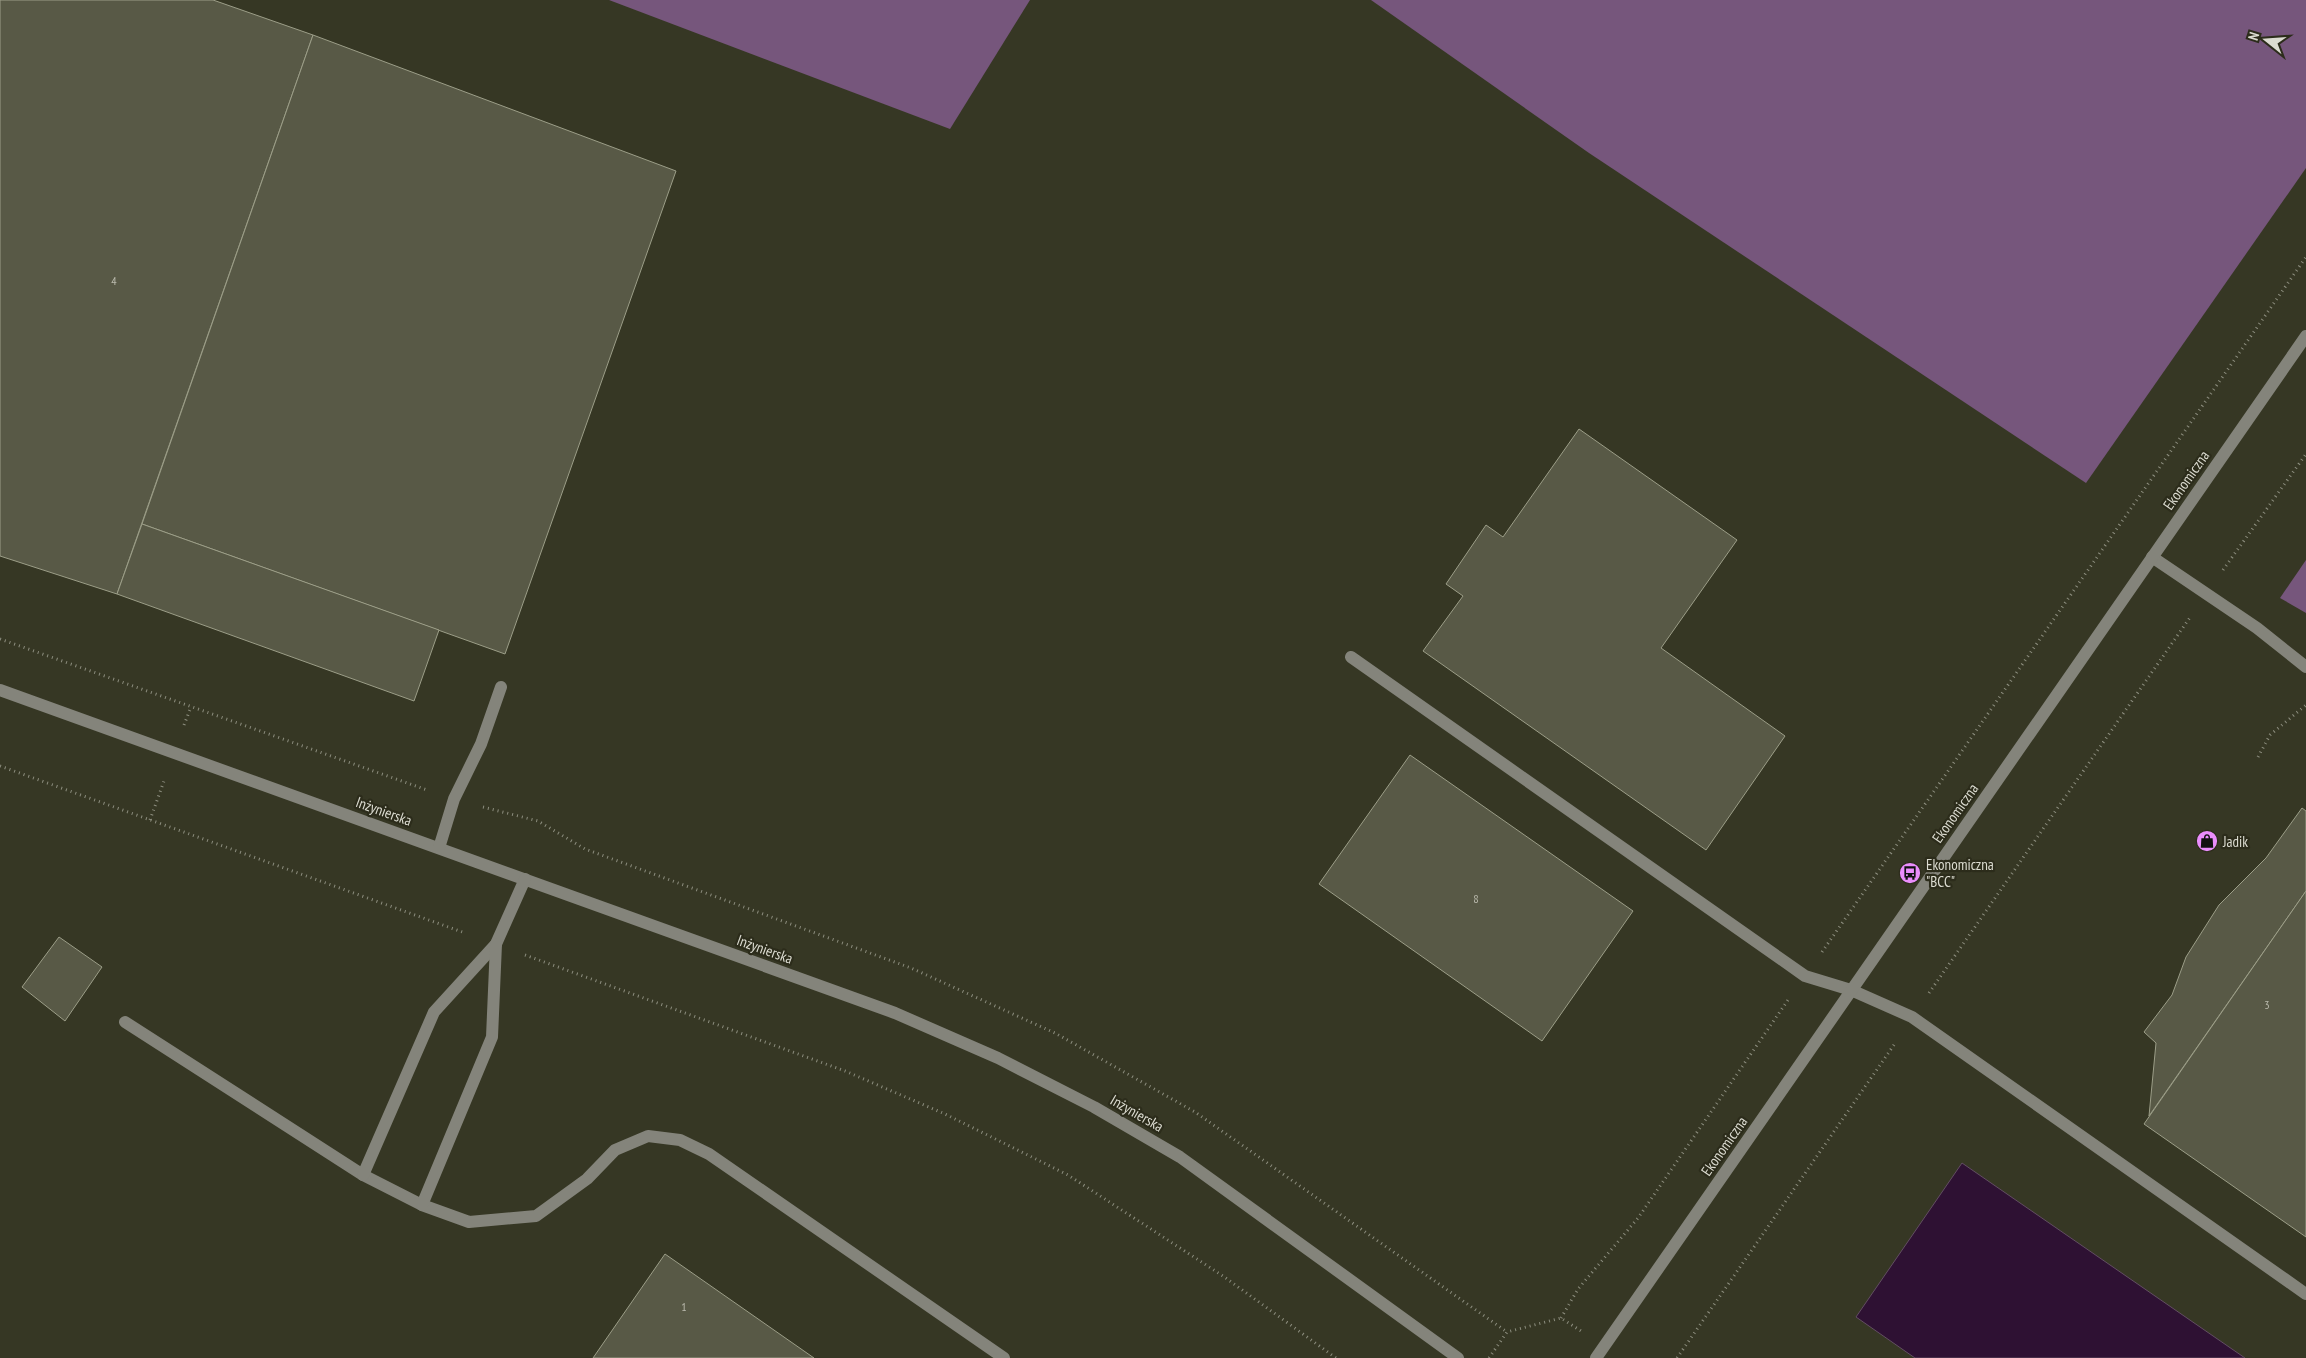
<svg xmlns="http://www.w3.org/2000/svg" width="2306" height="1358" font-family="'PT Sans Narrow',sans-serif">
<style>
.forest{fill:#76567c}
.water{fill:#2e1133;stroke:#624e62}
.building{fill:#585946;stroke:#9c9e88}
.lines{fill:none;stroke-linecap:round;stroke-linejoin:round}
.path{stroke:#8d8e7f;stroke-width:3;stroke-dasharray:1 4;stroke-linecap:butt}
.minor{stroke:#84847b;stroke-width:12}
.labels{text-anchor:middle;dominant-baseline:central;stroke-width:4.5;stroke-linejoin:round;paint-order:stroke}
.number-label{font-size:12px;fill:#bbbbae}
.street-label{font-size:15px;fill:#dcdcd1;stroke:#2c2c1b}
.poi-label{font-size:15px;fill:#dcdcd1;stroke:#2c2c1b;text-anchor:start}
</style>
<rect width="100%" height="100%" fill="#363724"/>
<g class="forest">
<path d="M609,0H1030L950,129Z"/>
<path d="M1371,0H2306V168L2086,483L1589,153Z"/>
<path d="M2306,560V613L2280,598Z"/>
</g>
<path class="water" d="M1962,1163L2245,1358H1915L1856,1317Z"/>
<g class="building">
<path d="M0,0H213L313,35L117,594L0,556Z"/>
<path d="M313,35L676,171L505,654L142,524Z"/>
<path d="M1579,429L1737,540L1661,648L1785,736L1706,850L1423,651L1463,596L1446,584L1486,525L1503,537Z"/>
<path d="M142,524L439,630L414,701L117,594Z"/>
<path d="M1410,755L1633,911L1542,1041L1319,884Z"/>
<path d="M2302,808L2306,811V891L2149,1116L2156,1043L2144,1032L2172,995L2186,957L2219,905L2266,858Z"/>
<path d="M2306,891V1237L2144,1124Z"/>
<path d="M59,937L102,967L65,1021L22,987Z"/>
<path d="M665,1254L814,1358H593Z"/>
</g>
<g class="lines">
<g class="path">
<path d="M2223,570L2306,454"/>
<path d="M0,639L427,790"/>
<path d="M184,725L191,707"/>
<path d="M2258,757L2270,735L2306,705"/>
<path d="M0,766L465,933"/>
<path d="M483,807L538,821L585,849L911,968L1055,1033L1195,1112L1507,1332"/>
<path d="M150,820L164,781"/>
<path d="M1822,952L2306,257"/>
<path d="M525,955L845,1071L945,1114L1068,1175L1223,1276L1336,1358"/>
<path d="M1929,993L2191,616"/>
<path d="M1561,1318L1578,1289L1638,1218L1788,1000"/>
<path d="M1489,1358L1507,1332L1561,1318L1581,1331"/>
<path d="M1677,1358L1896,1042"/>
</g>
<g class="minor">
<path d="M2152,557L2257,628L2306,667"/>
<path d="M1351,657L1805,976L1851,990L1912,1017L2306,1294"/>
<path d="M0,690L895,1013L998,1058L1094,1107L1180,1157L1458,1358"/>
<path d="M439,848L454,799L481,744L501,687"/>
<path d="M125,1022L363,1175L422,1205L469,1222L536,1216L587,1179L615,1150L648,1136L680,1140L709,1154L1004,1358"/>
<path d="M363,1175L434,1012L496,944L525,879"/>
<path d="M422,1205L492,1037L496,944"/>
<path d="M1596,1358L2306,336"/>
</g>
</g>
<defs>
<g id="shop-disc" transform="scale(1.125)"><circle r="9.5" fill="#ea8dfc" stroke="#2c2c1b"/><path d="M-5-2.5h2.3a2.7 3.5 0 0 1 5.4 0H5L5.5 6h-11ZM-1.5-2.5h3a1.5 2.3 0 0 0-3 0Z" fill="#111"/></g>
<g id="bus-disc" transform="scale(1.125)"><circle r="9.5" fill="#ea8dfc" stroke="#2c2c1b"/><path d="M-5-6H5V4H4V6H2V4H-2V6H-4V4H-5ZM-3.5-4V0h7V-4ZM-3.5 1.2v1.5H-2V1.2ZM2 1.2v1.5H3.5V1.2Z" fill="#111"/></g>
</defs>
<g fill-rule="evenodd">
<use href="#shop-disc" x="2207" y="841"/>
<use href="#bus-disc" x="1910" y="873"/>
</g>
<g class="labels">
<g class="number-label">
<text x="114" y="280">4</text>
<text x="1476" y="898">8</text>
<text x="2267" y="1004">3</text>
<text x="684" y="1306">1</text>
</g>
<g class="street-label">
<text transform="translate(2186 480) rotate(-55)">Ekonomiczna</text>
<text transform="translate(384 811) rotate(20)">Inżynierska</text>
<text transform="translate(1955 813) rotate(-55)">Ekonomiczna</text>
<text transform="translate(765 949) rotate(20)">Inżynierska</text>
<text transform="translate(1137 1113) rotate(30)">Inżynierska</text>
<text transform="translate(1724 1146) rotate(-55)">Ekonomiczna</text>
</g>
<g class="poi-label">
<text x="2223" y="841">Jadik</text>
<text x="1926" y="864">Ekonomiczna<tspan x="1926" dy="17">"BCC"</tspan></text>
</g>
</g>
<g transform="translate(2266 40) rotate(287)" stroke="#2c2c1b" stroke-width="4" paint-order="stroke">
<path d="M0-4L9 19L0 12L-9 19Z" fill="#dcdcd1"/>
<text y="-8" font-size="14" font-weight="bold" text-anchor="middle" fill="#dcdcd1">N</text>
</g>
</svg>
